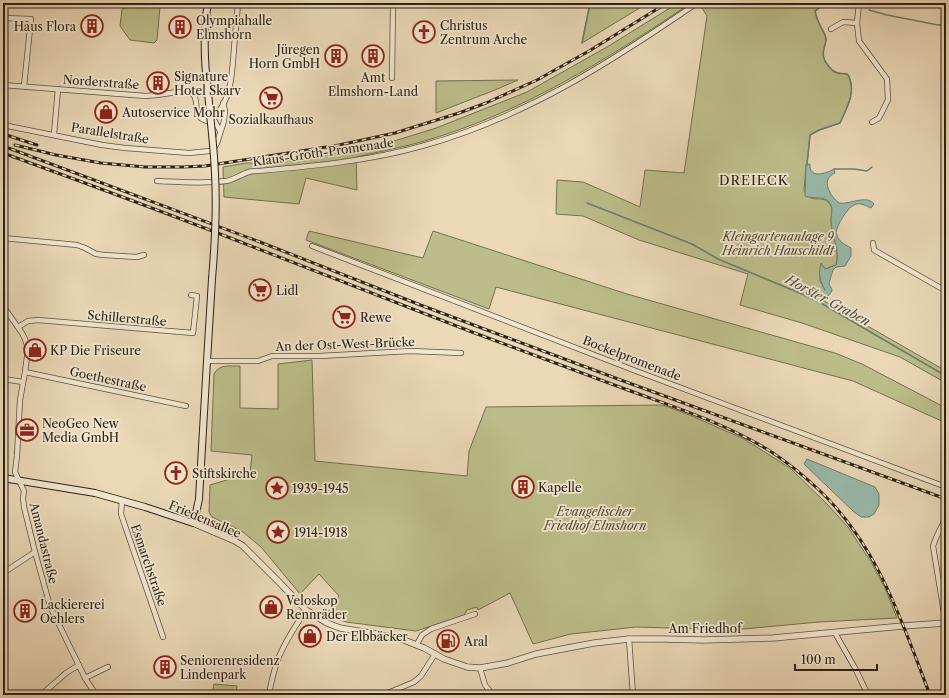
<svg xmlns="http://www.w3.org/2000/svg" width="949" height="698" font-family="'Libre Caslon Text',serif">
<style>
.green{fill:#bcbd8a;stroke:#747050}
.water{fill:#98baaa;stroke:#6d7d6e}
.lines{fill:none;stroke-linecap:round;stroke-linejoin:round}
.stream{stroke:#6d7d6e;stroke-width:1.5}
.canal{stroke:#98baaa;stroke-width:5.5}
.minor-casing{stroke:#5c503e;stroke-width:6}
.tertiary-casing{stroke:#5c503e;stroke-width:7}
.secondary-casing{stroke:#2d2215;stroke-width:8}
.minor{stroke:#f1e6d0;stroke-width:4.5}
.tertiary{stroke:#f1e6d0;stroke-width:5.5}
.secondary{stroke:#f1e6d0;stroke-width:6}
.rail-casing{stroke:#2d2215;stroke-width:3}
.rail{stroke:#f1e6d0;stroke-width:1.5;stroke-dasharray:4.5;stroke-linecap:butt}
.secondary-bridge-casing{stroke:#2d2215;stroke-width:8;stroke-linecap:butt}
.secondary-bridge{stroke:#f1e6d0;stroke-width:6}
.labels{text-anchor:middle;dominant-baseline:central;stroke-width:3.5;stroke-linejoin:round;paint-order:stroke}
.poi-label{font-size:12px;fill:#2d2215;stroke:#f1e6d0;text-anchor:start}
.street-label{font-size:12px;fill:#2d2215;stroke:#f1e6d0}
.park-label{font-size:12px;font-style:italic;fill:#514932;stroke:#f1e6d0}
.neighbourhood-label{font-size:13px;letter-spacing:1px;fill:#2d2215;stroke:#f1e6d0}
.water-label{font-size:13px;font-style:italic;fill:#4d5042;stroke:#f1e6d0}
</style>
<rect width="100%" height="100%" fill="#ead8b7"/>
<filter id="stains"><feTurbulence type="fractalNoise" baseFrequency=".005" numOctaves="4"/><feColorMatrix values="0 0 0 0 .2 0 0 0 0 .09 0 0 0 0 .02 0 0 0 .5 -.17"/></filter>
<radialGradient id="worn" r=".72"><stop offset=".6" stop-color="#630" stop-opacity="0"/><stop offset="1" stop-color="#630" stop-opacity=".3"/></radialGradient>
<g class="green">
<path d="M590,3H648L582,43Z"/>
<path d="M678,3H691C606,60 520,114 421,142C400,148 377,152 356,157L357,190L306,178L299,204L224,197L223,167L246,163H264L343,153L391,142L436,128L527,92L607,47Z"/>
<path d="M708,3H825L815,12C816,15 817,19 819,23C821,29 826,33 826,40C825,48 821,53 825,61C828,66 832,72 838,73C841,74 844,73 847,74C849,76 849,78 850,80C855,95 846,109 840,123L820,130L810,135L807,165H806L804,191C806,193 809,197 811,198C817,200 825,197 829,203C834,208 831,215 831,221C832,236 840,251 836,265L825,269L821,264L820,281L828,296L824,301L946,371V383L900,357L802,323L740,305L748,274L639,240L583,216L556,214L557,180L583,182L640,207L645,170L684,173L707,16L702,8Z"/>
<path d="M133,5L160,7L157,40L154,43L130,40L120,26L122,9Z"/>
<path d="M518,80L495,90L436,113V81Z"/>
<path d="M309,231L423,258L433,231L627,294L835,353L862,364L946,408V423L853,381L496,287L489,309L306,240Z"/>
<path d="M312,360L315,461L467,476L469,451L486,407L663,405L692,416L744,439L790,468L827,504L848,527L871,562L885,588L897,618L819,622L733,630L636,627L571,634L533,644L510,593L478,610L477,607L467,610L464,615L416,631L346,622L326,615L339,596L319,574L300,594L261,547L243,532L212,517L209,512L210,485L250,473L252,455L211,451L214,374C219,364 230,366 240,366V408L278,409V364Z"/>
<path d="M214,684L237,686L236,695H212Z"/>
</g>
<g class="water">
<path d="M806,164H810C809,179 825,174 834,169L835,173C820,179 830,196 839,203C850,205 866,194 874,204L871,208C866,206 862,203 856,204C848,206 837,225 836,232C836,233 838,238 838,238C841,243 846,245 851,248V256L845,266L836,267L833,270L829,283C829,286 832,287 832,291L828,296C822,284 817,277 821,263L825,269L836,265C841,251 831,235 831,221C831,214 834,208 829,202C824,196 812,199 805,196Z"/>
<path d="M807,459L875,487L879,494V505L874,514L869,517H861L854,512L804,464Z"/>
</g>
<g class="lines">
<g class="stream">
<path d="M869,10L887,15L938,25H946"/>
<path d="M582,43L590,3"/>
<path d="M807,165L810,135L819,130L840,123C846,109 855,95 850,79C849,77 849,75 847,74C844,73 840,74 838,73C832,72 828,66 825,61C821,53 825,47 826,40C826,33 821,29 819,23C817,19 816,15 815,11L825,3"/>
<path d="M834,169H854L867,171L872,167"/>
<path d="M587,203L692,244L718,259L802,294L819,302L946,376"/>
</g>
<path class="canal" d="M819,302L826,293"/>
<g class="minor-casing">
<g id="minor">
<path d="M859,3L857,23L859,41L887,79L888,100L879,118L872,122"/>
<path d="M3,18L31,19L24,86"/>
<path d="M831,29L843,22L857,23"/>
<path d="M392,78L393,3"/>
<path d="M3,85L146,96L157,95L184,91C205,93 189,114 204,120C208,122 213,119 215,116C232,98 232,72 234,49C235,34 237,18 238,3"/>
<path d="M213,118L220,131"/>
<path d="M3,125L102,145L125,148L189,153L210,151L214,148L217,143L224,121L225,111L223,103"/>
<path d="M54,134L58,89"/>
<path d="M157,181C180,182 203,184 226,181C234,180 241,174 249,172C251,171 255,171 258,171C313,166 369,161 422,146C524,118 611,62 697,3"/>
<path d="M3,238L77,245L85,248L96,254L104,255L137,257L144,255"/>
<path d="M873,243L874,250L946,291"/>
<path d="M312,246L636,371L946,487"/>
<path d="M3,306L22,333L25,339L28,349L25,372L20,400L17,456L15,472L24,491L23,498L24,507L35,552L50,606L85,678L96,695"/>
<path d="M18,327L28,321L38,320L193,333L197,296L191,295"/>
<path d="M207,361H258L272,356H320L410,351L461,353"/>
<path d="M25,372L186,406"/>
<path d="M3,379L23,382"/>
<path d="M122,500L121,514L163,637"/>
<path d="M946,517L936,538L933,546L946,625"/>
<path d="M3,573L35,552"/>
<path d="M835,633L855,668L868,695"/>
<path d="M629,639L633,695"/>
<path d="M417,644L422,635L431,629L475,614"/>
<path d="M480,668L485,685L493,695"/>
<path d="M85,678L108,667"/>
<path d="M41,695L66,673L79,665"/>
<path d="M269,695C271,683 274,670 278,659C285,641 296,625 306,610"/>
<path d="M383,695L414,682L421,676L435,654"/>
</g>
</g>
<g class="tertiary-casing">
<path id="tertiary" d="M193,523L235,541L243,546L279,582L306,610L327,623L340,628L399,638L424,648L444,659L467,667L480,668L508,663L536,654L594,643L629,639H663L704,640L773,638L903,626L946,623"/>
</g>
<g class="secondary-casing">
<g id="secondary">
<path d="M208,91C204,61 203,32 208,3"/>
<path d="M3,478L95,493L145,507L193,523L196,513L199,499L207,361L212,279"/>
</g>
</g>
<use href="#minor" class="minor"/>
<use href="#tertiary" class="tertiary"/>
<use href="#secondary" class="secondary"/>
<g class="rail-casing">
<g id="rail">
<path d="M3,134L37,145"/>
<path d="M15,145L56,155L101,163L145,167H183L205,166L250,159L339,145L395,133L459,113L486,103L537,80L589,51L667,3"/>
<path d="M3,146L260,242L423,306L618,379L946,499"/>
<path d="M3,153C88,184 172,215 256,248C328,276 400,304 472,332C523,351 574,370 625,389C674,407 725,423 770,451C787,462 803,475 818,489C878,545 901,620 930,695"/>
</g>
</g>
<use href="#rail" class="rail"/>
<g class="secondary-bridge-casing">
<path id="secondary-bridge" d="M208,91C210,119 214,146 215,174C217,209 215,244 212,279"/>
</g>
<use href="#secondary-bridge" class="secondary-bridge"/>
</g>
<defs>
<g id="building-ring" transform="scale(1.15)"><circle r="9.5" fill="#f1e6d0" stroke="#8f2418" stroke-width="1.5"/><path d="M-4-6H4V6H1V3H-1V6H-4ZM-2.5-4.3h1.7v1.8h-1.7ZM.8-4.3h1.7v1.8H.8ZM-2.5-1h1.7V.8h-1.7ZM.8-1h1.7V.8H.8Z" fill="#8f2418"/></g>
<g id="church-ring" transform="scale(1.15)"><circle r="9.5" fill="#f1e6d0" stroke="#8f2418" stroke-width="1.5"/><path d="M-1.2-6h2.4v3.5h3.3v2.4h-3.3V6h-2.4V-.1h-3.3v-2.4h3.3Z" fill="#8f2418"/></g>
<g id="supermarket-ring" transform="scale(1.15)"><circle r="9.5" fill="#f1e6d0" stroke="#8f2418" stroke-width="1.5"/><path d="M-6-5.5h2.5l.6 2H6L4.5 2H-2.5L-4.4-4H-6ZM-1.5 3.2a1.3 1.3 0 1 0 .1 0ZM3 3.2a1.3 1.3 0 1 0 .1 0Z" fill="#8f2418"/></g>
<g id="shop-ring" transform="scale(1.15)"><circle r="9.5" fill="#f1e6d0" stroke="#8f2418" stroke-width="1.5"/><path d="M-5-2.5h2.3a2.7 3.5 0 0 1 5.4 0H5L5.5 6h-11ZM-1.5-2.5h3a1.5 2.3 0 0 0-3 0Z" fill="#8f2418"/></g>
<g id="office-ring" transform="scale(1.15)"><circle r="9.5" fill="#f1e6d0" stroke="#8f2418" stroke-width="1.5"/><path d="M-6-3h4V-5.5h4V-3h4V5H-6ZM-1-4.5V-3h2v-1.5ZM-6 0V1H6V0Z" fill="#8f2418"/></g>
<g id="sight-ring" transform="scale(1.15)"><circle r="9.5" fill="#f1e6d0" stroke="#8f2418" stroke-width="1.5"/><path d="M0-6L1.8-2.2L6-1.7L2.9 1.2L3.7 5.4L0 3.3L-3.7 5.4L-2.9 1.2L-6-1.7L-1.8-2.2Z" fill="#8f2418"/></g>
<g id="fuel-ring" transform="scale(1.15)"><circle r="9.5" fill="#f1e6d0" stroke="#8f2418" stroke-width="1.5"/><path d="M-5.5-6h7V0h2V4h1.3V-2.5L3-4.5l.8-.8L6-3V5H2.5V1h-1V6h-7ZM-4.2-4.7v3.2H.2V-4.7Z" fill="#8f2418"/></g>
</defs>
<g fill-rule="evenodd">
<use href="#building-ring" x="92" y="26"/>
<use href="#building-ring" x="180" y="27"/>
<use href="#church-ring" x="424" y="32"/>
<use href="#building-ring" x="336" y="56"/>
<use href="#building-ring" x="373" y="56"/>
<use href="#building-ring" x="158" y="83"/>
<use href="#supermarket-ring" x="271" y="98"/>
<use href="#shop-ring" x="106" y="112"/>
<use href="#supermarket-ring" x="260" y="290"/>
<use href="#supermarket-ring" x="344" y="317"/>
<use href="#shop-ring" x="35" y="350"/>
<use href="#office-ring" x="27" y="430"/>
<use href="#church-ring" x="176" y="473"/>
<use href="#building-ring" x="523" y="487"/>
<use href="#sight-ring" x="277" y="488"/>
<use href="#sight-ring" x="278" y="532"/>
<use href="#shop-ring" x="271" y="607"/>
<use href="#building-ring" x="25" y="611"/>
<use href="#shop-ring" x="310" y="636"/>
<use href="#fuel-ring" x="448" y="641"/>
<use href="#building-ring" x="165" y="667"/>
</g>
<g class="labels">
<g class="poi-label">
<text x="196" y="20">Olympiahalle<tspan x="196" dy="14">Elmshorn</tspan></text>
<text x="440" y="25">Christus<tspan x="440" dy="14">Zentrum Arche</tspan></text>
<text x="76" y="26" text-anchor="end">Haus Flora</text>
<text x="320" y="49" text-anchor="end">Jüregen<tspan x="320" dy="14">Horn GmbH</tspan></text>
<text x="174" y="76">Signature<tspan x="174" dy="14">Hotel Skarv</tspan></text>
<text x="373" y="77" text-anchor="middle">Amt<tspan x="373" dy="14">Elmshorn-Land</tspan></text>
<text x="122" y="112">Autoservice Mohr</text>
<text x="271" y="119" text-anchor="middle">Sozialkaufhaus</text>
<text x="276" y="290">Lidl</text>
<text x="360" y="317">Rewe</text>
<text x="50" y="350">KP Die Friseure</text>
<text x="42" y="423">NeoGeo New<tspan x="42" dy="14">Media GmbH</tspan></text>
<text x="192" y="473">Stiftskirche</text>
<text x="538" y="487">Kapelle</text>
<text x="292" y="488">1939-1945</text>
<text x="294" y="532">1914-1918</text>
<text x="286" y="600">Veloskop<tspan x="286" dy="14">Rennräder</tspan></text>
<text x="40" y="604">Lackiererei<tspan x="40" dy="14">Oehlers</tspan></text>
<text x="326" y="636">Der Elbbäcker</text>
<text x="464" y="641">Aral</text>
<text x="180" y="660">Seniorenresidenz<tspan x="180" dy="14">Lindenpark</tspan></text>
</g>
<g class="street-label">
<text transform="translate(101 82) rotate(4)">Norderstraße</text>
<text transform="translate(110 133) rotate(9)">Parallelstraße</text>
<text transform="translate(323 152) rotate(-8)">Klaus-Groth-Promenade</text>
<text transform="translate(127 318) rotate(5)">Schillerstraße</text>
<text transform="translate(345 344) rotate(-2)">An der Ost-West-Brücke</text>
<text transform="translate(632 358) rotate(21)">Bockelpromenade</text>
<text transform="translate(108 379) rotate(12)">Goethestraße</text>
<text transform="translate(205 519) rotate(23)">Friedensallee</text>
<text transform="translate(44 543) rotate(76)">Amandastraße</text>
<text transform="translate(149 565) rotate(71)">Esmarchstraße</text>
<text x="705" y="628">Am Friedhof</text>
</g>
<g class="park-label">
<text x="778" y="236">Kleingartenanlage 9<tspan x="778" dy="14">Heinrich Hauschildt</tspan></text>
<text x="595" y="511">Evangelischer<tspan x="595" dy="14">Friedhof Elmshorn</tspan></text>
</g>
<g class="neighbourhood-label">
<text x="754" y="180">DREIECK</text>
</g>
<g class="water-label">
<text transform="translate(828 300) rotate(28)">Horster Graben</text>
</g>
</g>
<rect width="949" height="698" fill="none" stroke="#ead8b7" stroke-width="16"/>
<rect x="4" y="4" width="941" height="690" fill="none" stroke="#2d2215" stroke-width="2"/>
<rect x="8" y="8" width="933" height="682" fill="none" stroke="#2d2215"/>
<path d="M795 664v6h82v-6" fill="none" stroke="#2d2215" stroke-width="2"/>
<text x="801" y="664" font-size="12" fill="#2d2215" stroke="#f1e6d0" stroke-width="3" paint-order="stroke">100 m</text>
<rect width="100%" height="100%" filter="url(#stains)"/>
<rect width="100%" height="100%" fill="url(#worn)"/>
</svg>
